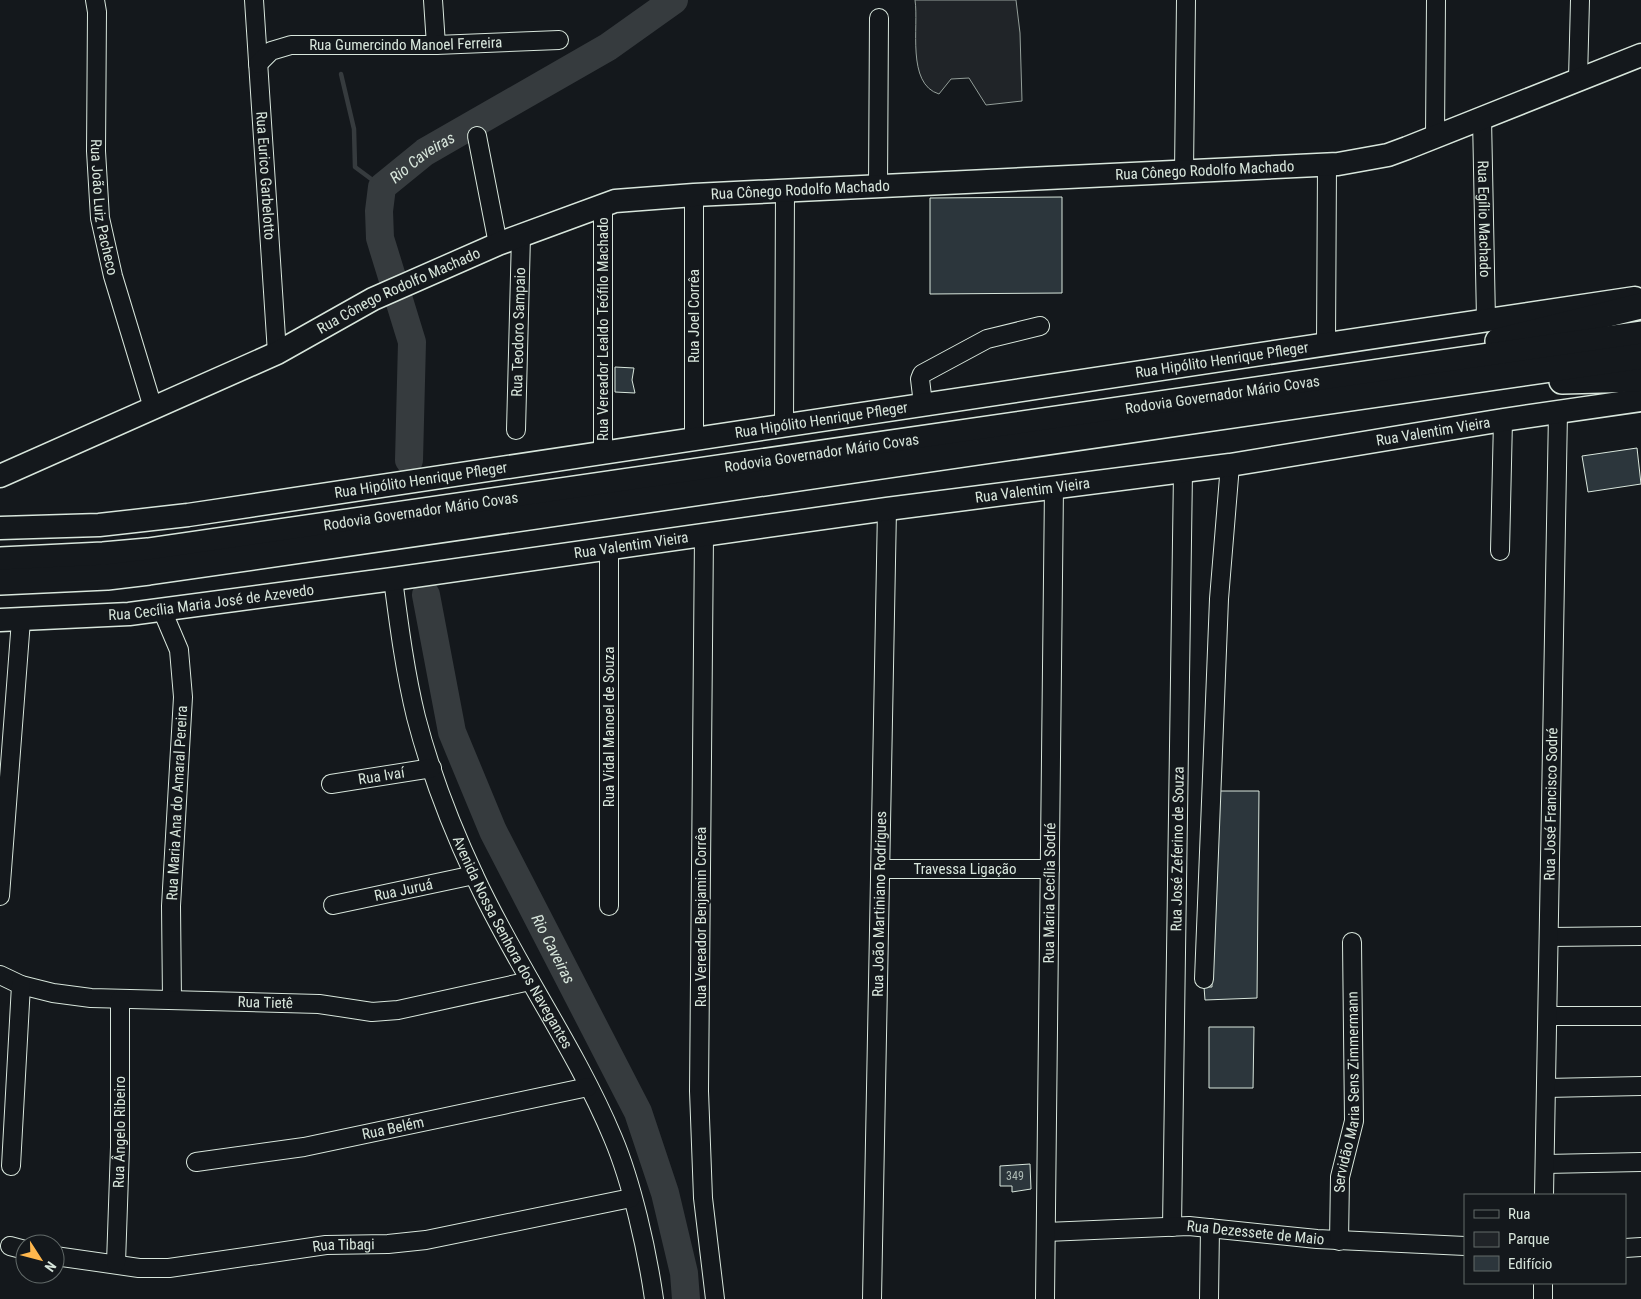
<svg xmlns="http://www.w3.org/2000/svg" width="1641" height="1299" font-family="'Roboto Condensed',sans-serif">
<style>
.green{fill:#202428;stroke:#939e99}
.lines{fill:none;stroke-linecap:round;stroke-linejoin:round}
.stream{stroke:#363b3e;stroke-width:4.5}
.river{stroke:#363b3e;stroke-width:28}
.building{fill:#2c363c;stroke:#d8e6dc}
.minor-casing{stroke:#d8e6dc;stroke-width:20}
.major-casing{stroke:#d8e6dc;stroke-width:25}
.highway-casing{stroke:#d8e6dc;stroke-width:28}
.minor{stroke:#14181c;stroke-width:18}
.major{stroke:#14181c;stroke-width:22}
.highway{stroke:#14181c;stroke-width:25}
.labels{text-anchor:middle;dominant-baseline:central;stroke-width:4;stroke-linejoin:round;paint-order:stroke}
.number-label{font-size:12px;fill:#adbab4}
.street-label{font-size:15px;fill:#d8e6dc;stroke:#14181c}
.water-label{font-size:16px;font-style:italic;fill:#d8e6dc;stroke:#14181c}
</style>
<rect width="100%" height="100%" fill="#14181c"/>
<path class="green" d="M915,0H1016L1020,33L1022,101L986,105L969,78L951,79L939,94C906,84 919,26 915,0Z"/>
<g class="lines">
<path class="stream" d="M341,74L354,129L355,167L382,187"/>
<g class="river">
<path id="s1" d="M409,460L412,342L380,238L379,211L382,187L425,152L608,47L674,0"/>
<path id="s2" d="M426,595L452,732L493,831L638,1112L665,1193L684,1273L686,1299"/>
</g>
</g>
<g class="building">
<path d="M1062,197V293L930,294V198Z"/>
<path d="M615,367L634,368L632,380L635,393L615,392Z"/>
<path d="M1637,448L1641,484L1588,492L1582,456Z"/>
<path d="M1214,791H1259L1257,998L1205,1000L1204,987H1212Z"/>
<path d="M1209,1027H1254L1253,1088H1209Z"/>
<path d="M1030,1164L1031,1189L1012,1192V1186H1000V1166Z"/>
</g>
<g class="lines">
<g class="minor-casing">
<g id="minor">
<path id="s3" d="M95,0L97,12L96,151L100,218L113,276L153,408"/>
<path id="s4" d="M254,0L277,353"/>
<path d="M433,0L436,45"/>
<path id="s5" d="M258,64L271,51L291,45H436L559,40"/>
<path d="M1578,79L1580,0"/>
<path id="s6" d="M1482,118L1486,320"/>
<path d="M477,136L498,244"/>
<path d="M1435,137L1436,0"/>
<path d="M1184,172L1186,0"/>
<path d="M878,186L879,18"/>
<path d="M1326,344L1327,165"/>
<path d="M923,404L920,379L922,374L987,339L1040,326"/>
<path d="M784,425L785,190"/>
<path id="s7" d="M516,430L521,236"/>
<path d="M694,438V195"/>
<path d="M603,452V205"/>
<path d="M704,535L699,1091L703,1198L715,1299"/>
<path d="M1500,551L1503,420"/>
<path id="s8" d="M393,579C399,625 405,672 416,717C430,771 451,826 475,877C516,966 575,1047 613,1138C632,1183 647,1250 654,1299"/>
<path d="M162,610L179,650L183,697L171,906L172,1000"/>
<path id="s9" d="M331,784L432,768"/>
<path id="s10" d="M881,869H1050"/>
<path d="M0,896L21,620"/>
<path id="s11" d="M333,905L474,875"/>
<path d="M609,906V549"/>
<path d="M1549,937L1641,936"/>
<path id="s12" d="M0,975L21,985L53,993L91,998L319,1004L372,1012L398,1010L530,981"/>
<path d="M1204,979L1219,599L1230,465"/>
<path d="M1548,1016H1641"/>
<path d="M1546,1088L1641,1086"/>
<path id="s13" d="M196,1162L304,1147L588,1087"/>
<path d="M1545,1164L1641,1162"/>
<path d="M11,1166L21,985"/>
<path id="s14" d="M1544,1195L1558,412"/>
<path id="s15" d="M1172,1227L1183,472"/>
<path id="s16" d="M1046,1232L1189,1226L1317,1239L1465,1246"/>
<path id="s17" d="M1339,1241L1340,1177L1354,1121L1352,942"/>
<path d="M10,1246L25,1250"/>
<path d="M1625,1248L1641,1247"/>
<path id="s18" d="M55,1256L139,1268H169L326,1245L388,1244L426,1240L631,1198"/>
<path id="s19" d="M116,1263L120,1147V999"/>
<path id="s20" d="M872,1299L887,509"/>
<path id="s21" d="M1045,1299L1054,487"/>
<path d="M1209,1299L1210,1228"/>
<path d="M1543,1299V1283"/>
</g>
</g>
<g class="major-casing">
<g id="major">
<path id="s22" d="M0,476L277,353L373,299L498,244L615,201L694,195L1338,164L1388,155L1407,148L1641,55"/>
<path id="s23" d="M0,528L99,525L188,515L1635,298"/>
<path id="s24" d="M0,620L129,614L393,579L887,509L1230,465L1503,420L1641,400"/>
</g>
</g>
<g class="highway-casing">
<g id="highway">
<path d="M1498,341L1641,306"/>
<path d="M1562,381L1641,379"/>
<path id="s25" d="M0,560L103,555L148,551L1641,334"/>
<path d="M0,582L107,577L149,572L1641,356"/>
</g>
</g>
<use href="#minor" class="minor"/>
<use href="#major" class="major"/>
<use href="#highway" class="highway"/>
</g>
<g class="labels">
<g class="number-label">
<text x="1015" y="1176">349</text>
</g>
<g class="street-label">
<text stroke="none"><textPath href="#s5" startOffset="154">Rua Gumercindo Manoel Ferreira</textPath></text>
<text stroke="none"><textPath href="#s22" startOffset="1265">Rua Cônego Rodolfo Machado</textPath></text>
<text stroke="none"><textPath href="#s4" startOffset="176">Rua Eurico Garbelotto</textPath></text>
<text stroke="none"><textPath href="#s22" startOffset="860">Rua Cônego Rodolfo Machado</textPath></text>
<text stroke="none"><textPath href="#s3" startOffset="208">Rua João Luiz Pacheco</textPath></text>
<text stroke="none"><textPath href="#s6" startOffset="101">Rua Egílio Machado</textPath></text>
<text stroke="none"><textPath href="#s22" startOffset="440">Rua Cônego Rodolfo Machado</textPath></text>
<text transform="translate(694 316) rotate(-90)">Rua Joel Corrêa</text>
<text transform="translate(603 329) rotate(-90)">Rua Vereador Lealdo Teófilo Machado</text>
<text stroke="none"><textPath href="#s7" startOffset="98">Rua Teodoro Sampaio</textPath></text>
<text stroke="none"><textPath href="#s23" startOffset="1234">Rua Hipólito Henrique Pfleger</textPath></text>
<text stroke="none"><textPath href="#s25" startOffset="1234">Rodovia Governador Mário Covas</textPath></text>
<text stroke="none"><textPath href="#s23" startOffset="829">Rua Hipólito Henrique Pfleger</textPath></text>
<text stroke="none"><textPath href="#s24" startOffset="1446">Rua Valentim Vieira</textPath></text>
<text stroke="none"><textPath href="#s25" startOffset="829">Rodovia Governador Mário Covas</textPath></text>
<text stroke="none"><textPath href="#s23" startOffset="424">Rua Hipólito Henrique Pfleger</textPath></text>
<text stroke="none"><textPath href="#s24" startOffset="1041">Rua Valentim Vieira</textPath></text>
<text stroke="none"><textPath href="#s25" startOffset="424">Rodovia Governador Mário Covas</textPath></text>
<text stroke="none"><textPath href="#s24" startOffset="636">Rua Valentim Vieira</textPath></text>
<text stroke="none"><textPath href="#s24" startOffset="212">Rua Cecília Maria José de Azevedo</textPath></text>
<text transform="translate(609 727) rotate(-90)">Rua Vidal Manoel de Souza</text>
<text stroke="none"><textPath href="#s9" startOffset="51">Rua Ivaí</textPath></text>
<text transform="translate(177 803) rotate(-87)">Rua Maria Ana do Amaral Pereira</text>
<text stroke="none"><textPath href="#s14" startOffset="391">Rua José Francisco Sodré</textPath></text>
<text stroke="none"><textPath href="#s15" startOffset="378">Rua José Zeferino de Souza</textPath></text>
<text stroke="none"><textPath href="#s10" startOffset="84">Travessa Ligação</textPath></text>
<text stroke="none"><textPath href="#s11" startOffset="72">Rua Juruá</textPath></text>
<text stroke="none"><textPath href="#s21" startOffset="406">Rua Maria Cecília Sodré</textPath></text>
<text stroke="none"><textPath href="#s20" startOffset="395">Rua João Martiniano Rodrigues</textPath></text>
<text transform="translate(701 917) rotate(-90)">Rua Vereador Benjamin Corrêa</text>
<text stroke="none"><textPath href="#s8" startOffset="386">Avenida Nossa Senhora dos Navegantes</textPath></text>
<text stroke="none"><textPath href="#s12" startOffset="269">Rua Tietê</textPath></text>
<text stroke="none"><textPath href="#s17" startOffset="150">Servidão Maria Sens Zimmermann</textPath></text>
<text stroke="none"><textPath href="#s13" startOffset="200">Rua Belém</textPath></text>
<text stroke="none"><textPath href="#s19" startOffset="131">Rua Ângelo Ribeiro</textPath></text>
<text stroke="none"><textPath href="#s16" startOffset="210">Rua Dezessete de Maio</textPath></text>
<text stroke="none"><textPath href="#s18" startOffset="291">Rua Tibagi</textPath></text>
</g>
<g class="water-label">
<text stroke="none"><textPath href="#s1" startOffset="328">Rio Caveiras</textPath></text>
<text stroke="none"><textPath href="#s2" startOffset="379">Rio Caveiras</textPath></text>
</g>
</g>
<rect x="1464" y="1194" width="162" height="90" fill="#14181c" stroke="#626a69"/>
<rect x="1474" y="1210" width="25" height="8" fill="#14181c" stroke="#626a69"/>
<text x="1508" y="1219" font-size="15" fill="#d8e6dc">Rua</text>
<rect x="1474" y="1232" width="25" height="15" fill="#202428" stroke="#626a69"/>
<text x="1508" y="1244" font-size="15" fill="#d8e6dc">Parque</text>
<rect x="1474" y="1256" width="25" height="15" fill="#2c363c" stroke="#626a69"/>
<text x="1508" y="1269" font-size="15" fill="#d8e6dc">Edifício</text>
<g transform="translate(40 1259) rotate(126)"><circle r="24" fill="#14181c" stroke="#626a69"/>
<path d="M0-4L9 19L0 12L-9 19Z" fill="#ffb74d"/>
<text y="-8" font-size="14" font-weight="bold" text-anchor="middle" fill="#d8e6dc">N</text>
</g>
</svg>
